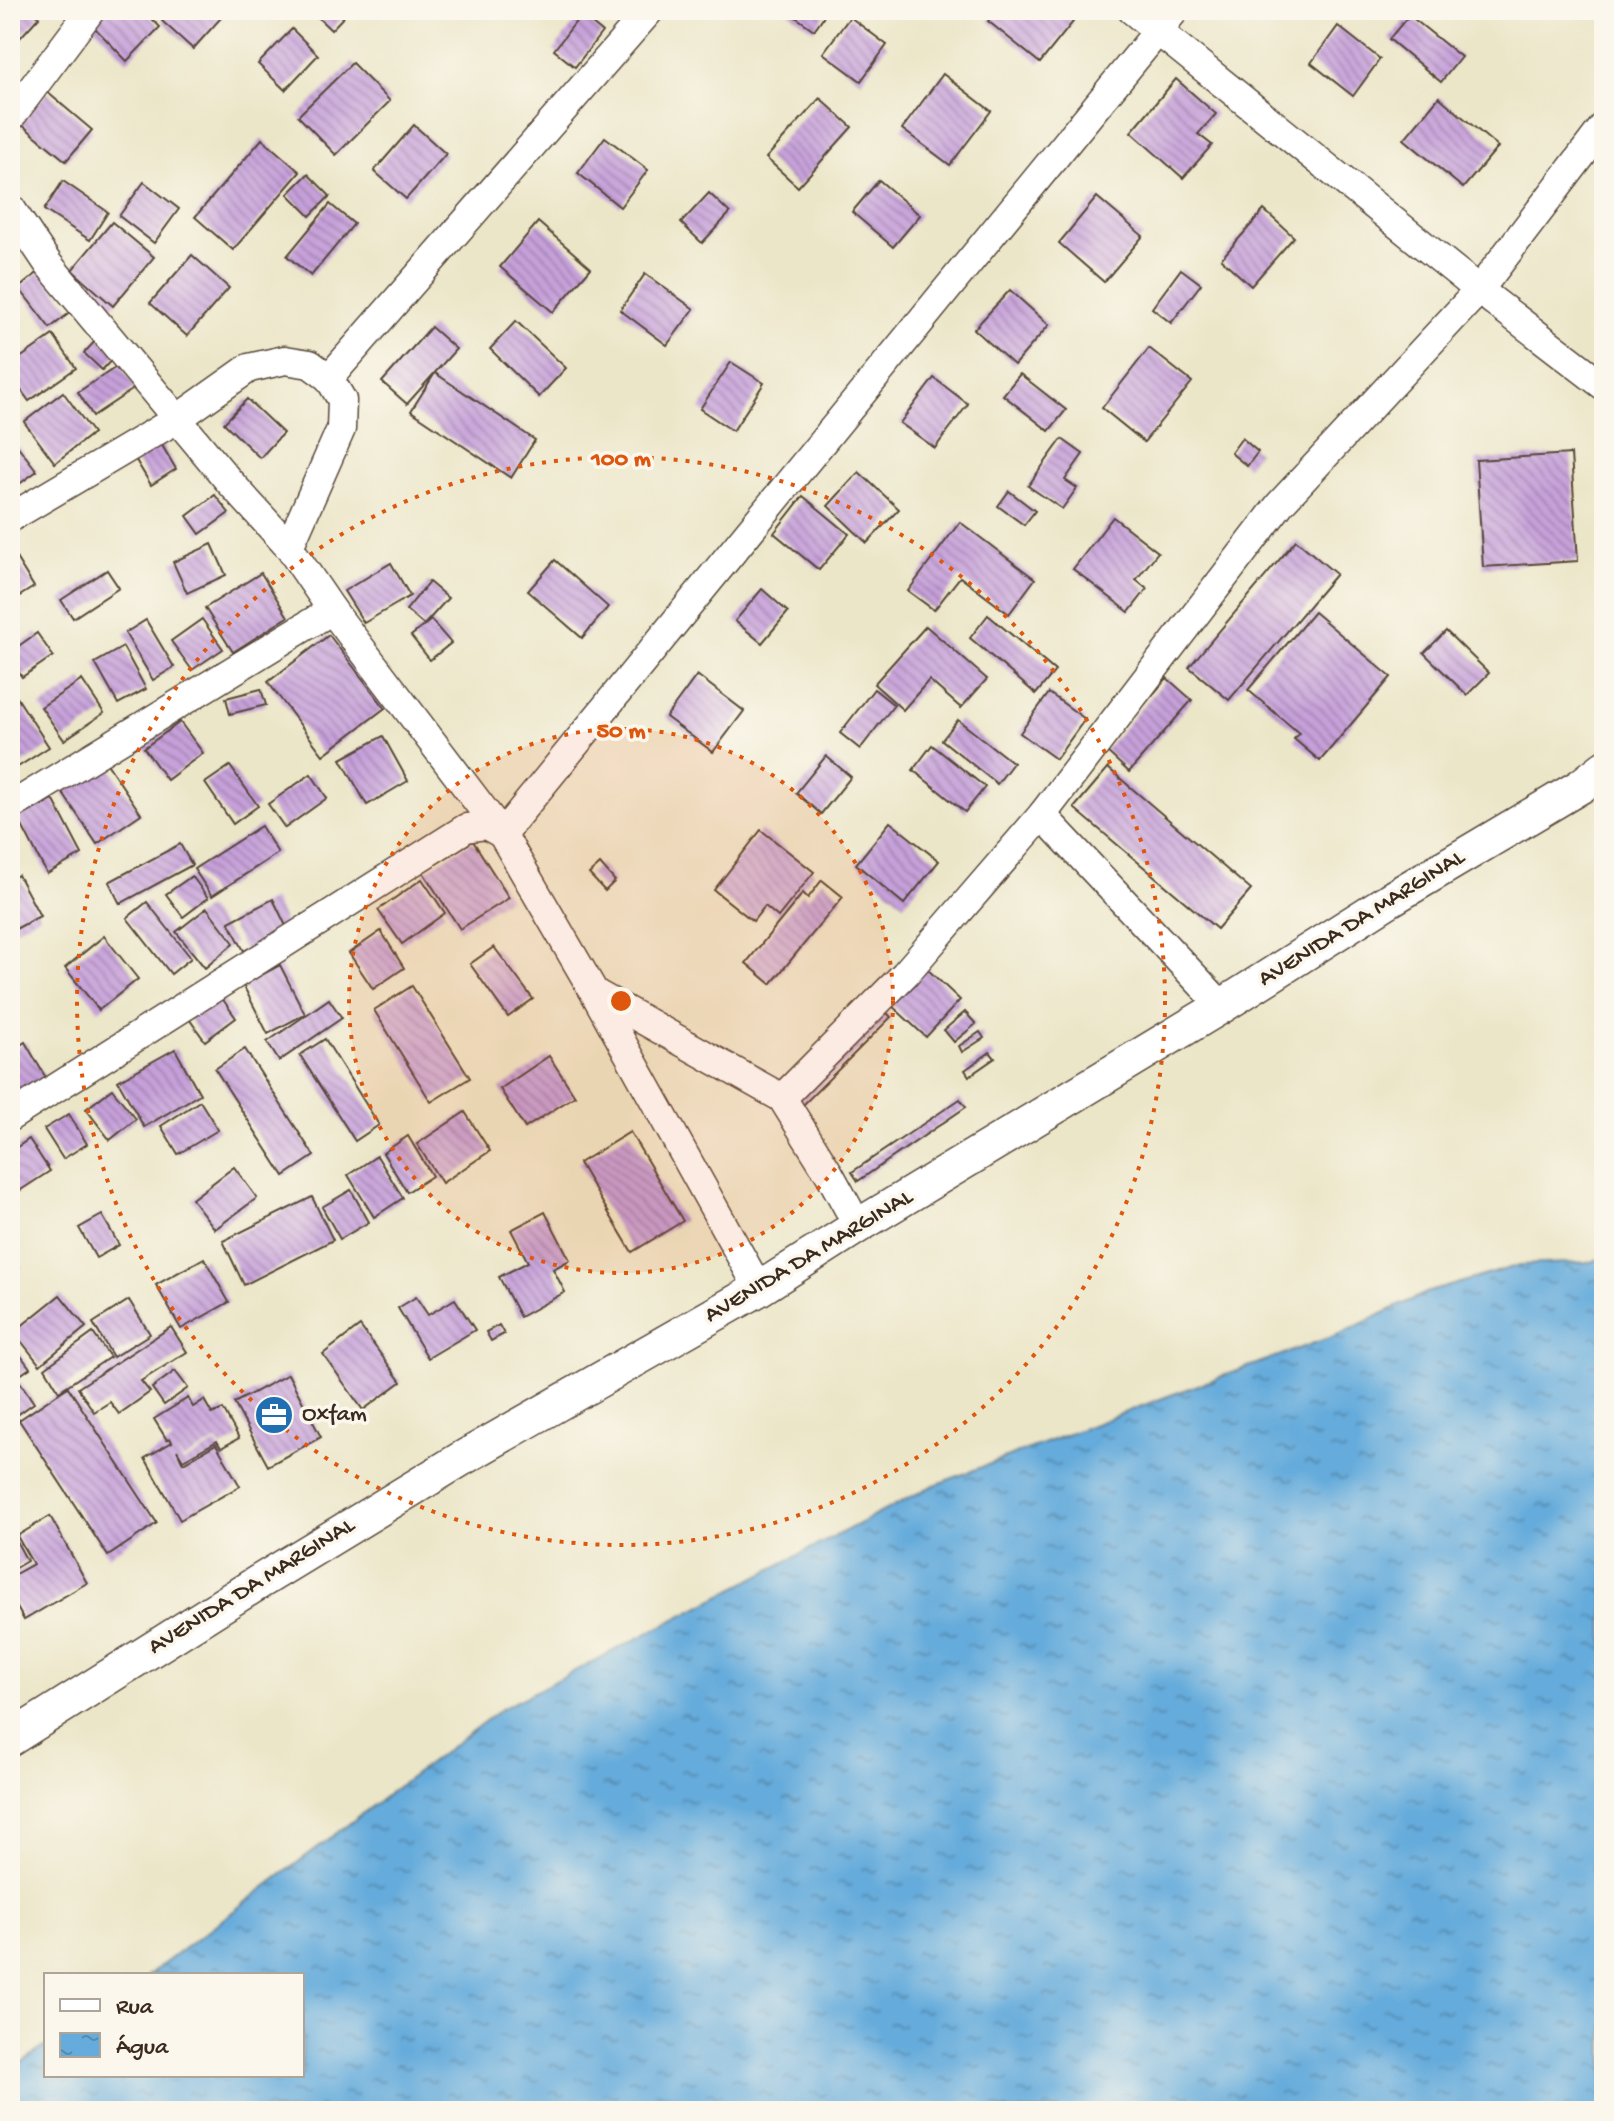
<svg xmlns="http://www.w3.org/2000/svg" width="1614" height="2121" font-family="'Gochi Hand',sans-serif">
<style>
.water{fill:url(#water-ripples);stroke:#506a7c;stroke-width:2}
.building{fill:url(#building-back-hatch)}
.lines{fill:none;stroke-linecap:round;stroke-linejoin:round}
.minor-casing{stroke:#564638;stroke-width:31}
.tertiary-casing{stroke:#564638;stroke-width:37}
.minor{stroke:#fff;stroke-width:28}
.tertiary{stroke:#fff;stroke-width:34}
.ring{fill:none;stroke:#df570d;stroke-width:4;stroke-dasharray:4 8}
.labels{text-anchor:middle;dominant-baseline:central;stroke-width:7;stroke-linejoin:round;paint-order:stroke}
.street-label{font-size:24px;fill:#3b2a1e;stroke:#fbf7ec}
.poi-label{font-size:24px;fill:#3b2a1e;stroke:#fbf7ec;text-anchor:start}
.centre{fill:#df570d;stroke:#fbf7ec;stroke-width:4}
.ring-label{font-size:24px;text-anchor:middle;font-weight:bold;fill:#df570d;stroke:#fbf7ec;stroke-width:7;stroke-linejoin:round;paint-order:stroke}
</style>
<defs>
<pattern id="water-ripples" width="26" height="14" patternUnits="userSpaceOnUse" patternTransform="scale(2)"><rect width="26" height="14" fill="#65abdb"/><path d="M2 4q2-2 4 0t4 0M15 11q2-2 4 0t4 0" fill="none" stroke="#548bb1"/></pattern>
<pattern id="building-back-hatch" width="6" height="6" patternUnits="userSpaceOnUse" patternTransform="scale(2)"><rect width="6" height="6" fill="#c6a0da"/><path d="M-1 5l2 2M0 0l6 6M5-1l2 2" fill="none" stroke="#a283b0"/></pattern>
</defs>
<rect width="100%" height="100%" fill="#fbf7ec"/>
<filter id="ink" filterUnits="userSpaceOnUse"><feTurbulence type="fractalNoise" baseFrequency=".0125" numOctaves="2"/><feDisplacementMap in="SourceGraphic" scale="16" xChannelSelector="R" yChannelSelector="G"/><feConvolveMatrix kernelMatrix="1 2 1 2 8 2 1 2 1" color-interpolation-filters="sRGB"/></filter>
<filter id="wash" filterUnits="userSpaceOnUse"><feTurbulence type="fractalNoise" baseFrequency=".006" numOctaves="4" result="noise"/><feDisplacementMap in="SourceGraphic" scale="32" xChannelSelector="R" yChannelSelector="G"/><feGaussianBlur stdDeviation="1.8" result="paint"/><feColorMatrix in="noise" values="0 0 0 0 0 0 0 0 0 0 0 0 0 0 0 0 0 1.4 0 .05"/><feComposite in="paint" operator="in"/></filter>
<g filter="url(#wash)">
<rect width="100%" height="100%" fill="#ece6c9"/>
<path class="water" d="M1604,1256V2111H10V2070L46,2046V2075H302V1975H149L501,1709L932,1486L1168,1396L1342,1333L1426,1293L1520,1265L1592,1262Z"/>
<g id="blocks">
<g class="building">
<path d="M10,10H31L39,17L10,49Z"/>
<path d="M107,10H143L160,27L127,61L92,25Z"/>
<path d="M169,10H228L193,49L162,21L171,12Z"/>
<path d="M310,10H350L331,30Z"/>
<path d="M786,10H828L814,30Z"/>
<path d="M997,10H1059L1073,22L1040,63L988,21Z"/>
<path d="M581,15L602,32L575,67L554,50Z"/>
<path d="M1409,15L1461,57L1441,82L1389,39Z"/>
<path d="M850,17L887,45L861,81L823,53Z"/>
<path d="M1338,26L1380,59L1353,96L1311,63Z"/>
<path d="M292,29L318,55L285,90L258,64Z"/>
<path d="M352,63L390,101L336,155L298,116Z"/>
<path d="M943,74L991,111L950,165L902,129Z"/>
<path d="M1176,79L1216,114L1198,134L1212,145L1183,178L1131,132Z"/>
<path d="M47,92L92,130L66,161L21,124Z"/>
<path d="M1439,97L1498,147L1463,188L1404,139Z"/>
<path d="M820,98L852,127L798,187L766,158Z"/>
<path d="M414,125L446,154L406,199L374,171Z"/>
<path d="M605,137L648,170L620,207L578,173Z"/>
<path d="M262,139L300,172L233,250L195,217Z"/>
<path d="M308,174L330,196L310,216L288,194Z"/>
<path d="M879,180L920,215L893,247L852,212Z"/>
<path d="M63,181L108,212L90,240L44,210Z"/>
<path d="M144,182L179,209L154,243L119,216Z"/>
<path d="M709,193L730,213L702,243L681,223Z"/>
<path d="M1097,197L1143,236L1104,282L1059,243Z"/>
<path d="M330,204L354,224L311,276L287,256Z"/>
<path d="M1264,210L1294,237L1251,286L1221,259Z"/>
<path d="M112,222L154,257L113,306L72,270Z"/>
<path d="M538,222L591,268L553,312L500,267Z"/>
<path d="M192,255L229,288L187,336L150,303Z"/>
<path d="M1181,269L1201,284L1171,323L1152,308Z"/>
<path d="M41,270L72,311L50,328L19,288Z"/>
<path d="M645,274L694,309L667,345L620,310Z"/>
<path d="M1010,290L1049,325L1014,365L974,329Z"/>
<path d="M516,321L566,368L539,397L490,349Z"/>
<path d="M431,327L456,349L407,404L382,382Z"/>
<path d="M53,335L76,368L29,401L10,375V365Z"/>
<path d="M99,337L117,354L102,370L84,353Z"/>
<path d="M1149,348L1192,382L1144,442L1102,408Z"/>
<path d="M731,362L764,383L733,431L700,409Z"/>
<path d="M121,364L135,388L93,416L78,392Z"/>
<path d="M435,373L535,440L511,478L411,411Z"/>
<path d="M1020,374L1066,410L1049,431L1003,395Z"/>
<path d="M934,378L968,404L935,448L900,423Z"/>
<path d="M63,392L93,433L55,463L24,422Z"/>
<path d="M247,399L283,433L260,458L224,423Z"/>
<path d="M10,436L37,471L11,490L10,488Z"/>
<path d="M157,437L176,469L151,485L131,452Z"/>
<path d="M1242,438L1258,452L1247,466L1231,453Z"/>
<path d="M1062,439L1083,454L1065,480L1077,488L1062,509L1028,486Z"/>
<path d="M1571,454L1578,561L1483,567L1476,460Z"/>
<path d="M859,472L899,509L867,543L828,506Z"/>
<path d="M1009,491L1035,511L1024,525L998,506Z"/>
<path d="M215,495L229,513L200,534L187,516Z"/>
<path d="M803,496L849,534L819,570L774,533Z"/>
<path d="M1113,517L1158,552L1136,580L1147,589L1129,612L1073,569Z"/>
<path d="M960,522L1035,579L1009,614L960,577L934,610L908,591Z"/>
<path d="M1296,540L1336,574L1229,700L1189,667Z"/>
<path d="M212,544L226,575L187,593L173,562Z"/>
<path d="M10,548L34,587L10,602Z"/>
<path d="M555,560L608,607L582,638L528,591Z"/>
<path d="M391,563L410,596L364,623L344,591Z"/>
<path d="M107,570L119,588L73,618L61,600Z"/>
<path d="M261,573L288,617L233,652L205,608Z"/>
<path d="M429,582L448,598L424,625L406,610Z"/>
<path d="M762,589L788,612L762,643L735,621Z"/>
<path d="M1314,612L1391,677L1320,761L1294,739L1299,733L1248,690Z"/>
<path d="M988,615L1055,671L1036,694L970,638Z"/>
<path d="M202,619L223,649L192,670L171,641Z"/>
<path d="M146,620L174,667L153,680L125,633Z"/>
<path d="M431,620L451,643L430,660L411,636Z"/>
<path d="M926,626L987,679L961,708L929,680L903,710L874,684Z"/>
<path d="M1446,631L1489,673L1467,695L1424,653Z"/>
<path d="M37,633L53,656L22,677L10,660V652Z"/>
<path d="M329,635L385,708L323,755L268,682Z"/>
<path d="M123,647L146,689L118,704L95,663Z"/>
<path d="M697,675L744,711L713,752L666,717Z"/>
<path d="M1167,678L1192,700L1129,772L1105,750Z"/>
<path d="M82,680L104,713L64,740L41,707Z"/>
<path d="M261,689L266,705L230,714L226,698Z"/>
<path d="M874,689L894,705L860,749L840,733Z"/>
<path d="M1049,693L1085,719L1056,759L1020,733Z"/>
<path d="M16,696L49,747L10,772V700Z"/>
<path d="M958,720L1013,763L997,784L942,740Z"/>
<path d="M180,722L203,753L167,780L144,748Z"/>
<path d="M383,736L408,781L367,805L341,759Z"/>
<path d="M932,745L985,787L965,812L913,770Z"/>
<path d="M826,756L851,777L821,814L796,793Z"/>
<path d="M106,762L141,814L97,844L62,792Z"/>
<path d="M230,766L258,806L233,824L205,783Z"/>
<path d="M1108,768L1251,890L1217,929L1074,808Z"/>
<path d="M311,774L327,798L285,828L268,804Z"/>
<path d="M53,799L82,854L47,874L18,818Z"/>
<path d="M890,822L939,861L904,904L856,864Z"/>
<path d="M261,826L278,853L212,896L194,869Z"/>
<path d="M761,830L814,872L778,917L765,906L753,921L714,890Z"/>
<path d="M473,841L509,898L460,929L423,872Z"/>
<path d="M180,844L192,865L120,904L109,882Z"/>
<path d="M600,864L615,881L605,891L589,874Z"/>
<path d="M18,875L40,916L10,932V879Z"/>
<path d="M192,876L208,898L183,917L166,894Z"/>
<path d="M422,879L445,913L402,944L378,910Z"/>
<path d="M822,880L843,897L771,984L746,963L803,893L808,898Z"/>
<path d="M273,899L287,928L244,951L229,922Z"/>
<path d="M147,902L191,958L171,974L127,918Z"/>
<path d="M207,908L234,943L205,968L176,932Z"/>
<path d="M381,931L404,968L373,989L349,953Z"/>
<path d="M104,936L138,979L99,1010L65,968Z"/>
<path d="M494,947L533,999L508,1017L470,964Z"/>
<path d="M280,965L305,1014L268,1034L243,985Z"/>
<path d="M925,967L960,1000L926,1037L891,1005Z"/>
<path d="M412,986L470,1078L431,1102L374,1010Z"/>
<path d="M219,994L236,1018L205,1041L187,1016Z"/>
<path d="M329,999L342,1018L279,1061L267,1042Z"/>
<path d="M884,1010L891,1017L801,1107L796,1100Z"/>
<path d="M965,1012L976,1024L954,1042L944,1030Z"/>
<path d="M980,1032L984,1038L962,1052L959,1046Z"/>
<path d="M325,1039L379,1125L355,1141L300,1055Z"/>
<path d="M25,1042L46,1078L10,1101V1052Z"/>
<path d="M175,1049L200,1094L144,1127L118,1081Z"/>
<path d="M245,1049L314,1156L284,1176L215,1069Z"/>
<path d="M990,1052L995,1058L969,1076L965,1070Z"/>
<path d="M549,1056L575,1096L525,1128L500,1089Z"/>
<path d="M112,1089L136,1119L110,1140L86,1109Z"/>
<path d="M960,1099L966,1107L858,1181L852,1172Z"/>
<path d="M200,1101L218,1130L178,1154L161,1126Z"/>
<path d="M465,1112L490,1151L442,1183L417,1144Z"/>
<path d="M69,1114L87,1144L63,1159L44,1129Z"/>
<path d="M630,1132L683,1221L632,1252L579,1163Z"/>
<path d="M408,1136L432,1176L407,1192L383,1153Z"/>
<path d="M29,1139L50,1171L10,1197V1152Z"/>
<path d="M377,1156L403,1198L374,1217L348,1175Z"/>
<path d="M234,1167L257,1198L215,1229L192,1199Z"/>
<path d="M351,1190L369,1222L340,1239L322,1207Z"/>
<path d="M312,1197L333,1240L244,1285L223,1241Z"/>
<path d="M545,1212L570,1260L553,1269L565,1292L520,1317L499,1277L528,1262L511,1230Z"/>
<path d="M102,1215L119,1245L96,1258L79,1228Z"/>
<path d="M10,1255L19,1268L10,1275Z"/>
<path d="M204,1258L229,1302L181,1329L156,1285Z"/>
<path d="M60,1295L86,1327L40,1365L14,1332Z"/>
<path d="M416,1297L428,1315L455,1299L475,1330L428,1358L398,1308Z"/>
<path d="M129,1300L150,1334L113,1357L93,1323Z"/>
<path d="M499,1325L504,1334L491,1341L486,1332Z"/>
<path d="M360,1326L401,1382L363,1410L323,1354Z"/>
<path d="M171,1327L187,1352L141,1381L150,1392L119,1414L110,1402L94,1412L78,1388Z"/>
<path d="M93,1333L110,1357L59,1391L45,1368Z"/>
<path d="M10,1341L30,1368L10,1382Z"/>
<path d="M175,1371L188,1388L164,1405L152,1388Z"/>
<path d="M288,1374L321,1437L268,1466L234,1403Z"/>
<path d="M20,1382L34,1403L10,1420V1389Z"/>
<path d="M68,1387L157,1523L108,1556L19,1420Z"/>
<path d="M188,1398L193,1407L204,1400L212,1414L223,1409L239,1438L221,1448L217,1441L183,1460L177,1450L183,1463L216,1444L240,1486L180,1520L145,1458L172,1442L170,1438L167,1440L154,1419Z"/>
<path d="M50,1516L87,1583L24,1620L10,1595V1577L33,1564L17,1536Z"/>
<path d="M14,1537L27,1561L10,1571V1540Z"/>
</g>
</g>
</g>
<g filter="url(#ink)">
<use href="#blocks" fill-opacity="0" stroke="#564638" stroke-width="2"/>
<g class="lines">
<g class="minor-casing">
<g id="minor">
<path d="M1132,10L1479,290L1604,386"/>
<path d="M10,118L91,10"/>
<path d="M10,207L49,265L228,480L289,547L332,610L502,834L594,992L759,1289"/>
<path d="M329,378L650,10"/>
<path d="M10,518L177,419L249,368L285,360L310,364L329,378L342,400L341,429L289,547"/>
<path d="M10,807L332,610"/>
<path d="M1042,815L1280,504L1479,290L1604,126"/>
<path d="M595,993L782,1098L830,1175L858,1226"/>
<path d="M782,1098L905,974L1042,815L1222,1006"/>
<path d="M10,1117L466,828L486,825L502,834L1175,10"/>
</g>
</g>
<g class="tertiary-casing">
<path id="tertiary" d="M10,1739L259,1582L461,1459L759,1289L858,1226L1222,1006L1389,900L1581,786L1604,768"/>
</g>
<use href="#minor" class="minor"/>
<use href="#tertiary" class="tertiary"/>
</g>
</g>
<circle cx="621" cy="1001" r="272" fill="#df570d" fill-opacity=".12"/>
<g class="ring">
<circle cx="621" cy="1001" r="272"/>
<circle cx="621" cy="1001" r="544"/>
</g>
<defs>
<g id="office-disc" transform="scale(2)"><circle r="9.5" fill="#1f6fb2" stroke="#fbf7ec"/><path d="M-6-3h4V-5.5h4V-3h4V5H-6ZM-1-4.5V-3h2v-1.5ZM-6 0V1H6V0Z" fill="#fff"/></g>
</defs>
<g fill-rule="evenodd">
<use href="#office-disc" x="274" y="1415"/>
</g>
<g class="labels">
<g class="street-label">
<text transform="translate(1362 919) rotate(-32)">AVENIDA DA MARGINAL</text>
<text transform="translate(809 1257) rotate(-31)">AVENIDA DA MARGINAL</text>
<text transform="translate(252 1587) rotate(-32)">AVENIDA DA MARGINAL</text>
</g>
<g class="poi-label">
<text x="302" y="1415">Oxfam</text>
</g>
</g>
<circle cx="621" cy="1001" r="12" class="centre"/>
<g class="ring-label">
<text x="621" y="465">100 m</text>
<text x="621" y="737">50 m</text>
</g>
<rect width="1614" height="2121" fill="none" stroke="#fbf7ec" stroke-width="40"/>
<rect x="44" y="1973" width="260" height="104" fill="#fbf7ec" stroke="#aea59a" stroke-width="2"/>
<rect x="60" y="1999" width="40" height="12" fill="#ffffff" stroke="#aea59a" stroke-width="2"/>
<text x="116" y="2013" font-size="24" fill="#3b2a1e">Rua</text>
<rect x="60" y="2033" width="40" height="24" fill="url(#water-ripples)" stroke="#aea59a" stroke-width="2"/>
<text x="116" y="2053" font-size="24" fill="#3b2a1e">Água</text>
</svg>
